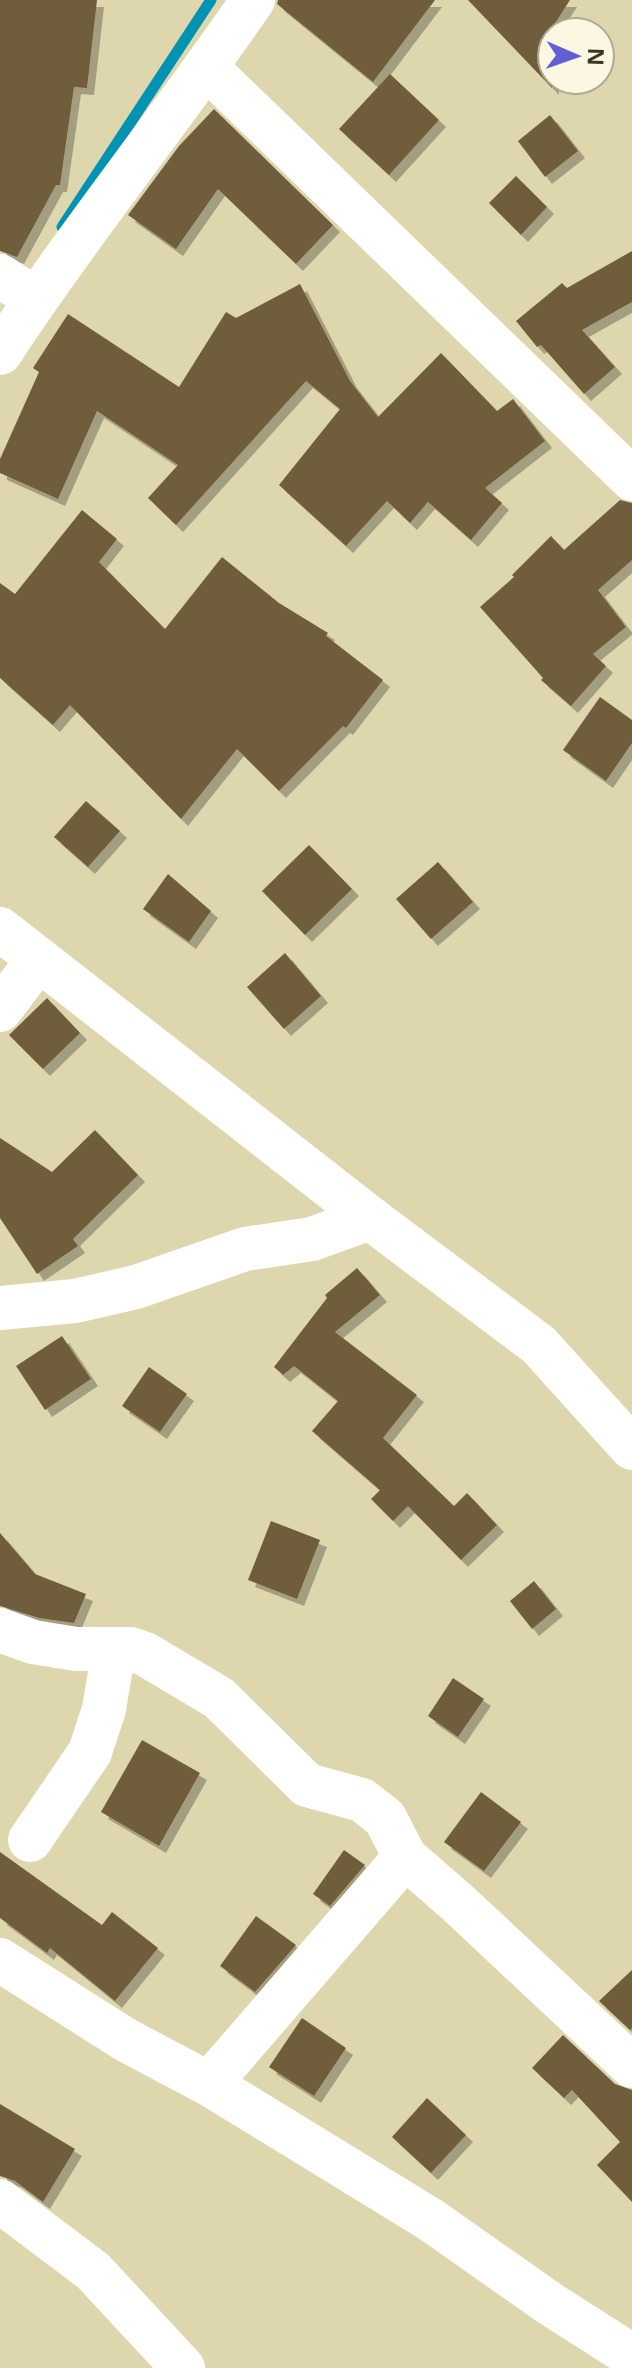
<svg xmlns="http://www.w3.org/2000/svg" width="632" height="2368" font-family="'Open Sans',sans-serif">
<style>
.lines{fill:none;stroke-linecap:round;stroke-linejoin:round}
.stream{stroke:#0393b2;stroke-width:11}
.building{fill:#705d3b;filter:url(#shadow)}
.minor{stroke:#fff;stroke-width:44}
</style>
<defs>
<filter id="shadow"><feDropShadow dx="7" dy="7" stdDeviation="0" flood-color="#0004"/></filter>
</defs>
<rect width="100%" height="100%" fill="#ded7ae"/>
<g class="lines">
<path class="stream" d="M62,227L211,0"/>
</g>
<g class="building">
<path d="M0,0H97L87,88L74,87L60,185H56L17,257L0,251Z"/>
<path d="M278,0H435L373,82L277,4Z"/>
<path d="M468,0H570L552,28V88Z"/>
<path d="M390,74L439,120L389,175L339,129Z"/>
<path d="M214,109L333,225L296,264L218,189L176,249L128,215L179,146Z"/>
<path d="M550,115L578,151L545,177L518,141Z"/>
<path d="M516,176L547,207L521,235L489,203Z"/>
<path d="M632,251V302L582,330L615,367L584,394L541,345L537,347L516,321L562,283L567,288Z"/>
<path d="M300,284L350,381L378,417L441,353L497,411L513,399L545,441L485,488L502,503L471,540L428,502L410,523L387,501L346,546L279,485L340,409L306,381L176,525L148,498L178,465L97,411L58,499L0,473V459L39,372L33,368L68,314L179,387L226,312L236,318Z"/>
<path d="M620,500L632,503V560L598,590L626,627L593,654L606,666L571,706L541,680L543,678L480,607L514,577L512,575L551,536L564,550Z"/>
<path d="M82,510L117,539L99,562L165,629L222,557L279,603L328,633L326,636L383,680L346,728L343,726L279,791L237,749L181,819L70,705L53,725L0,678V583L15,594Z"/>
<path d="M600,697L632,720V743L606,781L563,750Z"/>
<path d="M86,801L120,831L88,867L54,837Z"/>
<path d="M309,845L352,889L305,935L262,891Z"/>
<path d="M438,862L473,902L431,939L396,899Z"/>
<path d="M168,874L211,911L189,942L143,909Z"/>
<path d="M285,953L321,996L284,1029L247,987Z"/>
<path d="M47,998L80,1033L43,1069L9,1035Z"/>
<path d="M95,1130L138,1175L73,1239L78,1246L37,1274L0,1218V1138L52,1172Z"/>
<path d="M357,1268L380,1295L335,1332L417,1395L383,1438L454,1506L467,1493L497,1525L461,1560L408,1506L393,1521L371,1499L380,1490L312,1431L338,1401L294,1366L283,1375L274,1367L327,1298L325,1295Z"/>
<path d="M62,1336L91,1379L45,1410L16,1366Z"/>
<path d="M149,1367L187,1394L160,1432L122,1406Z"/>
<path d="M271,1521L320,1540L297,1599L248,1580Z"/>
<path d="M0,1533L35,1574L86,1594L74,1623L39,1618L0,1606Z"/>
<path d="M534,1581L556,1609L532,1629L510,1601Z"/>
<path d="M453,1678L484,1699L458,1737L428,1716Z"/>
<path d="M142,1740L200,1773L159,1846L101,1812Z"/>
<path d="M481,1792L521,1822L484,1871L444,1842Z"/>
<path d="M344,1850L365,1865L330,1906L313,1894Z"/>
<path d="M0,1852L102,1925L112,1912L158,1948L115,2001L50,1948L47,1953L0,1918Z"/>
<path d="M256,1916L296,1945L255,1992L220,1966Z"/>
<path d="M632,1970V2028L630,2030L599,2001Z"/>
<path d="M302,2018L346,2048L314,2096L269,2067Z"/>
<path d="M563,2035L615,2084L632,2090V2202L597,2165L620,2142L572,2090L564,2098L532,2068Z"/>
<path d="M427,2098L466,2135L431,2173L392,2137Z"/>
<path d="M0,2104L75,2149L43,2202L15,2181L0,2176Z"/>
</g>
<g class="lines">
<g class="minor">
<path d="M207,68L632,479"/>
<path d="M0,276L36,299"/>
<path d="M0,353C80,232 171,119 253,0"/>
<path d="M0,929L370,1218L539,1345L632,1448"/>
<path d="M0,1010L38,960"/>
<path d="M0,1308L75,1301L136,1287L245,1249L312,1239L370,1218"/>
<path d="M0,1630L33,1642L76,1649H131L145,1654L219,1698L307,1785L362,1800L385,1818L405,1857L459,1904L632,2066"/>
<path d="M30,1840L90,1752L104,1709L114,1649"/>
<path d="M0,1960L126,2040L209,2084L431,2220L549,2303L632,2356"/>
<path d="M209,2084L405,1857"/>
<path d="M0,2201L93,2271L183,2368"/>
</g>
</g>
<g transform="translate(576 56) rotate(92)"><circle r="38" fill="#fbf7e3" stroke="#adaa97" stroke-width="2"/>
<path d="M0-6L14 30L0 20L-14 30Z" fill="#625ed7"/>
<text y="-12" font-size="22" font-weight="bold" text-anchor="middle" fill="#393626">N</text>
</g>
</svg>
